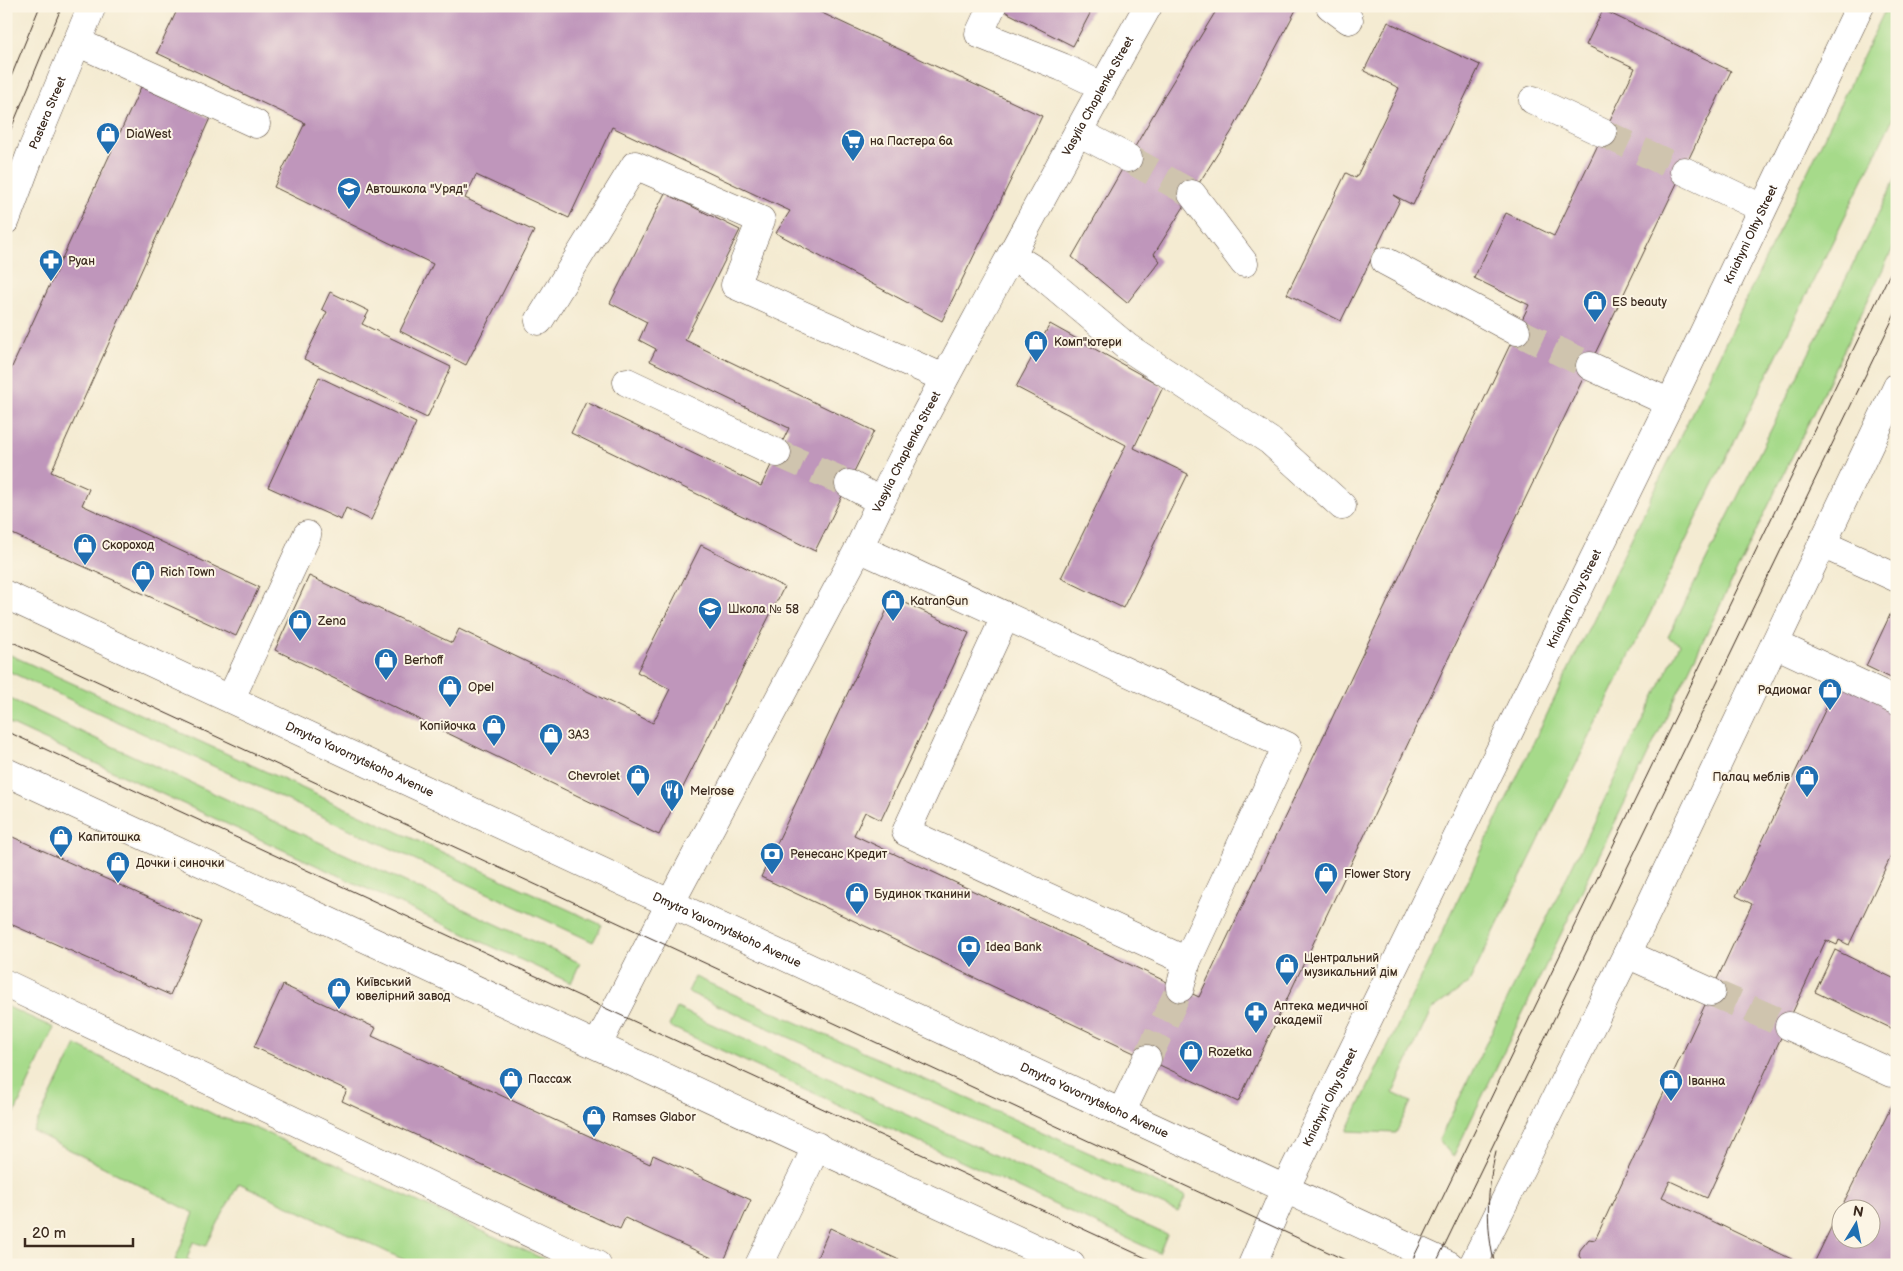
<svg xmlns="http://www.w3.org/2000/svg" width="1903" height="1271" font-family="'Balsamiq Sans',sans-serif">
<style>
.green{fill:#a6da8a;stroke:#708254}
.building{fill:#bf96bb}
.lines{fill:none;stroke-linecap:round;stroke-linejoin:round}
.minor-tunnel{stroke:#cfc4ae;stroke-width:28;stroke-dasharray:28 14;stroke-linecap:butt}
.minor-casing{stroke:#574739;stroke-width:29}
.major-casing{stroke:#574739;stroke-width:29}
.minor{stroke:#fff;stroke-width:28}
.major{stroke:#fff;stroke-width:28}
.tram{stroke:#3b2a1e;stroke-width:1}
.labels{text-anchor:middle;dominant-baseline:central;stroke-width:4;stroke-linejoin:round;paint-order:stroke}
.street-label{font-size:12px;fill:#3b2a1e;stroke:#fcf5e5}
.poi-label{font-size:12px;fill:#3b2a1e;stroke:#fcf5e5;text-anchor:start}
</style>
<rect width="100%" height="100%" fill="#fcf5e5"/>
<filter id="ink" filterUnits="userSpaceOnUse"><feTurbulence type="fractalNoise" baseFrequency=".02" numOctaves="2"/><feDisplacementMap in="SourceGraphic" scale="10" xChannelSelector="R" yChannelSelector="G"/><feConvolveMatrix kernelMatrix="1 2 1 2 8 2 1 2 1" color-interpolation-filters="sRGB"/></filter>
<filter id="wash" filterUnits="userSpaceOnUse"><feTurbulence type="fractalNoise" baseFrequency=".0096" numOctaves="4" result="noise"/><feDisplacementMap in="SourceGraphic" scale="20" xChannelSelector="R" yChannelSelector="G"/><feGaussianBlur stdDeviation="1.12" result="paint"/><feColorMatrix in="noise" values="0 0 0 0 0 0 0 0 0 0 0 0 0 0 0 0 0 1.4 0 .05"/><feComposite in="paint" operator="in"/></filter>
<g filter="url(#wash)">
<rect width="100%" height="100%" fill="#f4ebd2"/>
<g class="green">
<path d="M1887,6H1897V110L1469,983L1431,1010L1393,1093L1411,1102L1396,1133L1347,1131Z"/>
<path d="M1897,176V240L1453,1157L1439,1140L1680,644L1668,637Z"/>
<path d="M6,653L602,925L593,942L6,670Z"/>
<path d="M6,697L580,963L571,983L6,722Z"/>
<path d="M695,977L1186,1196L1178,1212L688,992Z"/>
<path d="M6,1006L54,1028L10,1123L6,1121Z"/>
<path d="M677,1008L1167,1235L1159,1253L669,1026Z"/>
<path d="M76,1045L219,1117L253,1127L557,1265H415L239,1183L206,1246L193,1242L187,1259L198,1265H183L175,1260L194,1213L33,1131Z"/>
</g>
<g id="blocks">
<g class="building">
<path d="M179,6H807L1042,116L942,321L776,233L790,211L612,127L569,218L476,175L465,198L534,231L466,365L400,331L433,264L274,187L305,123L157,53Z"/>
<path d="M1006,6H1094L1073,46L1004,11Z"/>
<path d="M1219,6H1298L1232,131L1154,254L1160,261L1127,303L1072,257L1164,96Z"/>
<path d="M1603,10L1731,71L1450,655L1238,1102L761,877L893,597L969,633L881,820L865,812L854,835L1199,997L1529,305L1474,278L1506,213L1554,236L1635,68L1586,45Z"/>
<path d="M1388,22L1480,65L1413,205L1393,195L1400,200L1341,321L1287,294L1346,173L1356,178L1399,88L1364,71Z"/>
<path d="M141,87L210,118L51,472L89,489L82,505L259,587L236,636L6,531V380Z"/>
<path d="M665,193L740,230L685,340L874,431L815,551L571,433L586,402L761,486L789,428L650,361L656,349L639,340L647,322L610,303Z"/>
<path d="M330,292L369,311L362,324L451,367L427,418L304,359L327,312L322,309Z"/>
<path d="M1050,324L1163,387L1134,448L1188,474L1123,608L1061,578L1126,445L1016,387Z"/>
<path d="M319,377L416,423L371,520L346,508L341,520L268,487Z"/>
<path d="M701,545L784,587L659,835L275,650L309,576L452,643L459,629L653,723L670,689L637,672Z"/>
<path d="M1897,600V681L1866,666Z"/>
<path d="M1840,679L1897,706V856L1892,854L1849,945L1839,940L1837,945L1826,940L1707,1198L1670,1181L1662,1197L1804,1265H1585L1579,1256L1580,1250L1589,1239L1595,1240L1711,992L1752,904L1736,896Z"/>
<path d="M6,834L202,922L170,995L6,922Z"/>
<path d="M1835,950L1897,980V1031L1815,992Z"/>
<path d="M283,985L376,1028L372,1036L650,1164L653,1155L751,1200L723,1263L625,1218L620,1229L342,1101L347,1090L254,1047Z"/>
<path d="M1897,1095V1253L1891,1265H1813L1840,1209V1238H1870V1208H1841Z"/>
<path d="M830,1228L897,1259L910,1265H814Z"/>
</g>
</g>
</g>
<g filter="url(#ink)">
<use href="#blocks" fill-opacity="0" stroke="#574739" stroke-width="1"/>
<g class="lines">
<g class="minor-tunnel">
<path d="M1603,133L1684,171"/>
<path d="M1128,158L1192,194"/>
<path d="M1516,331L1590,366"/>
<path d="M777,453L849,484"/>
<path d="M1711,992L1789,1026"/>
<path d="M1147,1059L1180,988"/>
</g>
<g class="minor-casing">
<g id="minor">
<path d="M992,6L979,34L1062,67L1102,86"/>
<path d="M1330,6L1349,20"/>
<path d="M77,42L256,124"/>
<path d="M1533,100L1603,133"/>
<path d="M1078,132L1128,158"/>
<path d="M1684,171L1762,208"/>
<path d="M1192,194L1244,263"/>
<path d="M1011,255L1038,272L1127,347L1270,441L1342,506"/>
<path d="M1385,261L1516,331"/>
<path d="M539,321L635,165L761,220L735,285L944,378"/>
<path d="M1590,366L1670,403"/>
<path d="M627,382L777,453"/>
<path d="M849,484L880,501"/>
<path d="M1822,544L1897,578"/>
<path d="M859,548L1287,746L1187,961L1180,988"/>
<path d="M1005,617L906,832L1187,961"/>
<path d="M1775,644L1897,701"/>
<path d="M231,698L307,535"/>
<path id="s1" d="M671,902L859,548C902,454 953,363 1002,272C1050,183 1098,94 1148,6"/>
<path d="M1627,954L1711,992"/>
<path d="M6,984L597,1265"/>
<path d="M1789,1026L1892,1073"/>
<path d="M1121,1113L1147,1059"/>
<path d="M759,1265L817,1146"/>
</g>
</g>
<g class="major-casing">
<g id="major">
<path id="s2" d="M6,220L32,150L92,6"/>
<path id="s3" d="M6,595L1449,1265"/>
<path d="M6,772L1071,1265"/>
<path d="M598,1044L671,902"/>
<path id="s4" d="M1252,1265L1285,1189L1670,403L1860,6"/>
<path d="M1473,1265L1627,954L1897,387"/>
</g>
</g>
<use href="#minor" class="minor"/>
<use href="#major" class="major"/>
<g class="tram">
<path d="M6,89L40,6"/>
<path d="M6,141L62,6"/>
<path d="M6,639L1356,1265"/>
<path d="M6,731L1161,1265"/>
<path d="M1410,1265L1897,259"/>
<path d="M1435,1265L1897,310"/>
<path d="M1495,1265C1485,1227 1487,1189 1496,1151"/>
</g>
</g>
</g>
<defs>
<g id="shop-pin" transform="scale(1.25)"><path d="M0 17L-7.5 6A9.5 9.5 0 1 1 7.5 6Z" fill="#1f6fb2" stroke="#fcf5e5"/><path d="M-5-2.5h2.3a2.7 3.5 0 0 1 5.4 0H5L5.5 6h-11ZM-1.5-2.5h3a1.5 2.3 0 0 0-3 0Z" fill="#fff"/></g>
<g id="supermarket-pin" transform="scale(1.25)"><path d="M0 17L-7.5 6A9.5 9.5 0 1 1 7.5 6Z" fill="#1f6fb2" stroke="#fcf5e5"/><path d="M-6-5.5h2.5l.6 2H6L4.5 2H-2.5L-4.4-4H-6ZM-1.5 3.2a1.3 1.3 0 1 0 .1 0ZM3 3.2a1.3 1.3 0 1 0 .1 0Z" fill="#fff"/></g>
<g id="school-pin" transform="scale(1.25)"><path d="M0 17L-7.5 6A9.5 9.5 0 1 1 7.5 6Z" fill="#1f6fb2" stroke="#fcf5e5"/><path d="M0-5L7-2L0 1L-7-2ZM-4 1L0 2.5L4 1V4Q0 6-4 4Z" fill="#fff"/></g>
<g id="pharmacy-pin" transform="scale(1.25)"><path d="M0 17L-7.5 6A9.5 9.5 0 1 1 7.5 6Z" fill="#1f6fb2" stroke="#fcf5e5"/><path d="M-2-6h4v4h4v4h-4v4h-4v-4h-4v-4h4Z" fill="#fff"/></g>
<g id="restaurant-pin" transform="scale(1.25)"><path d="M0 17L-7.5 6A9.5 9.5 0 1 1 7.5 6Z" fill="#1f6fb2" stroke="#fcf5e5"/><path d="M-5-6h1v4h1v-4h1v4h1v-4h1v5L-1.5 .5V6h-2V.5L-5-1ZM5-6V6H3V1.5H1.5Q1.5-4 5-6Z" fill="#fff"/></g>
<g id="bank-pin" transform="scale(1.25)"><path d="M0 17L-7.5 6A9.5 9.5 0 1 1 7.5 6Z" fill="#1f6fb2" stroke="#fcf5e5"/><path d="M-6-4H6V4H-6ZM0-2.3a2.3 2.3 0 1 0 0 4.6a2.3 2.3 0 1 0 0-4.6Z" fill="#fff"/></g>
</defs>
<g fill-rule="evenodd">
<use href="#shop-pin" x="108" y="134"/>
<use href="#supermarket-pin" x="853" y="141"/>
<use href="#school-pin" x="349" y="189"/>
<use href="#pharmacy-pin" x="51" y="261"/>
<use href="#shop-pin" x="1595" y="302"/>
<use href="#shop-pin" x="1036" y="342"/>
<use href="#shop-pin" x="85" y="545"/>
<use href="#shop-pin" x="143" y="572"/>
<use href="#shop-pin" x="893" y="601"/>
<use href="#school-pin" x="710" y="609"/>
<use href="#shop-pin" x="300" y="621"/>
<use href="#shop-pin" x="386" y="660"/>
<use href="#shop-pin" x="450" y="687"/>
<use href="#shop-pin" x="1830" y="690"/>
<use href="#shop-pin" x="494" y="726"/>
<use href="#shop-pin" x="551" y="735"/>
<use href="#shop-pin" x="638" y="776"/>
<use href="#shop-pin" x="1807" y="777"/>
<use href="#restaurant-pin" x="672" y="791"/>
<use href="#shop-pin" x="61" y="837"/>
<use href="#bank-pin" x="772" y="854"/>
<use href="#shop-pin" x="118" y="863"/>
<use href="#shop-pin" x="1326" y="874"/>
<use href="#shop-pin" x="857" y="894"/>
<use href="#bank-pin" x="969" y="947"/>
<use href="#shop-pin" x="1287" y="965"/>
<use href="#shop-pin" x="339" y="989"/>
<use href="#pharmacy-pin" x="1256" y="1013"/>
<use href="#shop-pin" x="1191" y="1052"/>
<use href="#shop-pin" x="511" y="1079"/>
<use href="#shop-pin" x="1671" y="1081"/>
<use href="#shop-pin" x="594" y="1117"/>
</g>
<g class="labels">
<g class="street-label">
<text stroke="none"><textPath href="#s1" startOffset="912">Vasylia Chaplenka Street</textPath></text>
<text stroke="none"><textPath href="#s2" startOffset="115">Pastera Street</textPath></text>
<text stroke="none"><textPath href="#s4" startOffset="1145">Kniahyni Olhy Street</textPath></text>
<text stroke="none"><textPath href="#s1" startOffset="508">Vasylia Chaplenka Street</textPath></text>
<text stroke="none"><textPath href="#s4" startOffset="740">Kniahyni Olhy Street</textPath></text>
<text stroke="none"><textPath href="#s3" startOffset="390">Dmytra Yavornytskoho Avenue</textPath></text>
<text stroke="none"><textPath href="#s3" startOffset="795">Dmytra Yavornytskoho Avenue</textPath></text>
<text stroke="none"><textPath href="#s4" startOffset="185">Kniahyni Olhy Street</textPath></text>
<text stroke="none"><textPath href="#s3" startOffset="1200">Dmytra Yavornytskoho Avenue</textPath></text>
</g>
<g class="poi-label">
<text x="126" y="134">DiaWest</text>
<text x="870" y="141">на Пастера 6а</text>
<text x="366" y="189">Автошкола "Уряд"</text>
<text x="68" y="261">Руан</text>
<text x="1612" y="302">ES beauty</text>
<text x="1054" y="342">Комп"ютери</text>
<text x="102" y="545">Скороход</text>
<text x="160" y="572">Rich Town</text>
<text x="910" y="601">KatranGun</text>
<text x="728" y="609">Школа № 58</text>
<text x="318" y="621">Zena</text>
<text x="404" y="660">Berhoff</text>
<text x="468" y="687">Opel</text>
<text x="1812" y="690" text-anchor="end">Радиомаг</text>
<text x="476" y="726" text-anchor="end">Копійочка</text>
<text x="568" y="735">ЗАЗ</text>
<text x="620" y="776" text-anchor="end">Chevrolet</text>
<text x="1790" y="777" text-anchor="end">Палац меблів</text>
<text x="690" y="791">Melrose</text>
<text x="78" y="837">Капитошка</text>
<text x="790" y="854">Ренесанс Кредит</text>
<text x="136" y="863">Дочки і синочки</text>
<text x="1344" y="874">Flower Story</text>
<text x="874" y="894">Будинок тканини</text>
<text x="986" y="947">Idea Bank</text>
<text x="1304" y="958">Центральний<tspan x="1304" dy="14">музикальний дім</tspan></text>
<text x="356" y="982">Київський<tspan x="356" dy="14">ювелірний завод</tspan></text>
<text x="1274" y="1006">Аптека медичної<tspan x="1274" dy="14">академії</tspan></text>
<text x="1208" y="1052">Rozetka</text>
<text x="528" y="1079">Пассаж</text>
<text x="1688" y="1081">Іванна</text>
<text x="612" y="1117">Ramses Glabor</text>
</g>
</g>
<rect width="1903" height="1271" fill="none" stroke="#fcf5e5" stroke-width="25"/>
<g transform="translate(1856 1224) rotate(10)"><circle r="24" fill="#fcf5e5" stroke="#afa495"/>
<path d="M0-4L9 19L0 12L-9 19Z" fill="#1f6fb2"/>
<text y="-8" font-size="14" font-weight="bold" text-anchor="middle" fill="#3b2a1e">N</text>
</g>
<path d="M25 1238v8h108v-8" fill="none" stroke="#3b2a1e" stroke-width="2.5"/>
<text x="32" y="1238" font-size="15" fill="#3b2a1e" stroke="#fcf5e5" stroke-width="4" paint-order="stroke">20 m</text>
</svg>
